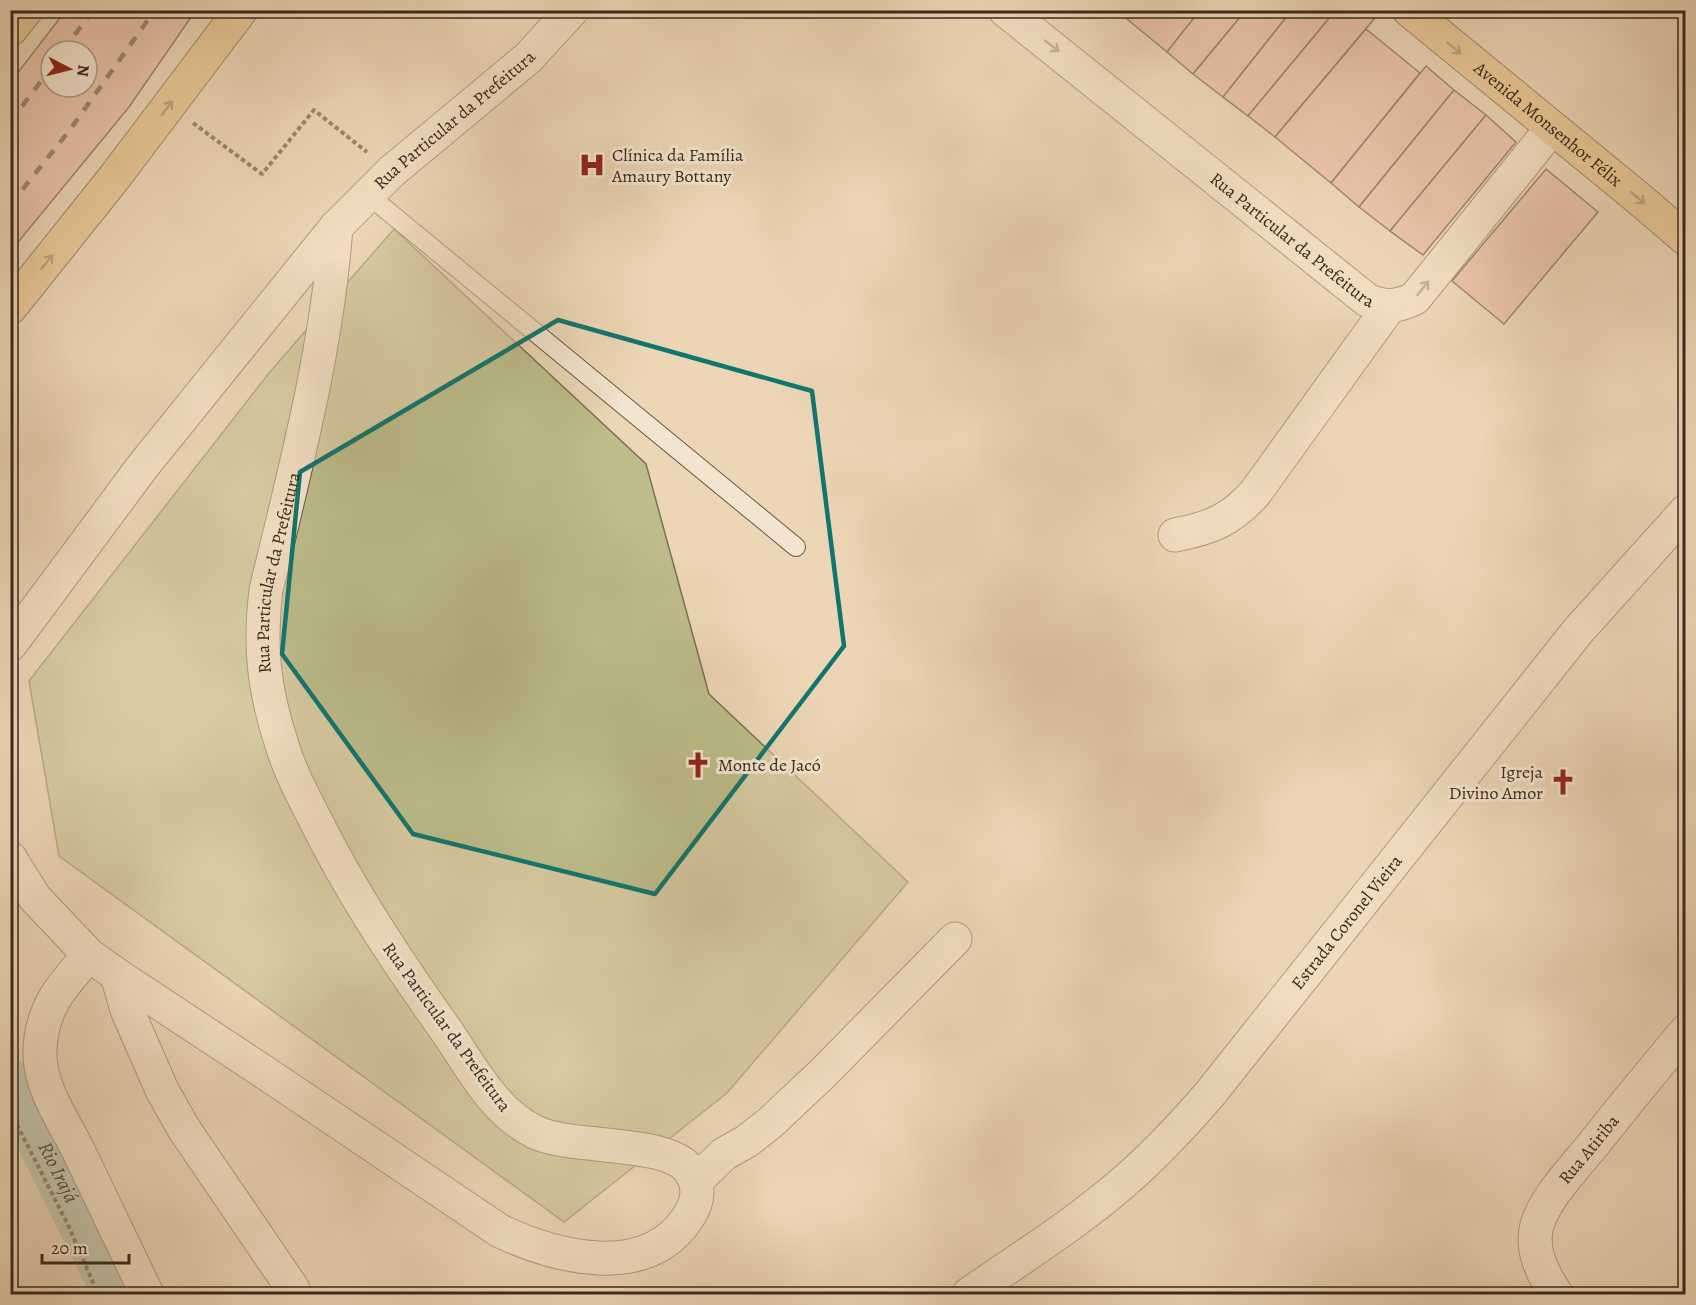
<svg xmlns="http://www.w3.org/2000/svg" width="1696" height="1305" font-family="Alegreya,serif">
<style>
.green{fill:#bdbc8a;stroke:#7a7354;stroke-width:1.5}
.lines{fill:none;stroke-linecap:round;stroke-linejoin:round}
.river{stroke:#99b9ad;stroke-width:52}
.building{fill:#e9af9e;stroke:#382a1e;stroke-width:1.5;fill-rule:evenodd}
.service-casing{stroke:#655544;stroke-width:20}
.minor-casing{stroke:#655544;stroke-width:35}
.tertiary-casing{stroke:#655544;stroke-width:35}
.primary-casing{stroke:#382a1e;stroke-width:35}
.path{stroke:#382a1e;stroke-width:4;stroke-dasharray:4.5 3;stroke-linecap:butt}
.service{stroke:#f3e4cf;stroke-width:18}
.minor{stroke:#f3e4cf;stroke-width:33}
.tertiary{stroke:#f3e4cf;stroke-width:33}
.primary{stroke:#e6bb7a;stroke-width:33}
.rail{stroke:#382a1e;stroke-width:4.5;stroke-dasharray:10 10;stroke-linecap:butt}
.oneway{stroke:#968776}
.oneway2{stroke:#866b47}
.marked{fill:none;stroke:#0f766e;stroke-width:4.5;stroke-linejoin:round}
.labels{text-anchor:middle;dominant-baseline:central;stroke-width:6;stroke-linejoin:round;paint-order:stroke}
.street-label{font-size:18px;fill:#382a1e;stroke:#f3e4cf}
.poi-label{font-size:18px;fill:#382a1e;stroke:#f3e4cf;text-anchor:start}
.water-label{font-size:20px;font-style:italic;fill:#504e42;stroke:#f3e4cf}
</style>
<rect width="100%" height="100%" fill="#ecd6b5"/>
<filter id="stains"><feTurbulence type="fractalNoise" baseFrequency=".00333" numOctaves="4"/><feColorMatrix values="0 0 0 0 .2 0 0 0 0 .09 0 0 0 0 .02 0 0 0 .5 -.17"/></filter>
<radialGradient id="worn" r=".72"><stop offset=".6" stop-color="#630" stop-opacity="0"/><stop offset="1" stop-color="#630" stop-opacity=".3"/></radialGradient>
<path class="green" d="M394,229L646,464L709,694L908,882L727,1093L564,1222L59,856L29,681L269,373Z"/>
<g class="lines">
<path class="river" id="s1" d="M10,1085L34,1122L119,1294"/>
</g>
<g class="building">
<path d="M66,10H196L129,107L10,252V83ZM51,51H87V87H51Z"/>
<path d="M1116,10H1197L1199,12L1167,52Z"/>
<path d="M1200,10H1246L1193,74L1167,52Z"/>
<path d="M1246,10H1292L1223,97L1193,74Z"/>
<path d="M1292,10H1336L1248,116L1223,97Z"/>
<path d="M1336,10H1362L1374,19L1275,137L1248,116Z"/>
<path d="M1366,29L1420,73L1331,183L1275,137Z"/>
<path d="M1426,66L1454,90L1359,207L1331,183Z"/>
<path d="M1454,90L1486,115L1390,231L1359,207Z"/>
<path d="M1486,115L1516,142L1423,255L1390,231Z"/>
<path d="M1546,169L1598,212L1504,324L1452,281Z"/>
</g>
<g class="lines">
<g class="service-casing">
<path id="service" d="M367,194L796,547"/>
</g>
<g class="minor-casing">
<g id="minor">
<path id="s2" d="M1005,10L1367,300C1385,308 1398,307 1415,298L1552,128"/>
<path d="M1175,535C1211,528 1231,520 1255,493L1389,307"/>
<path id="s3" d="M10,645L143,466L336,227L391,172L528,58L572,10"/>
<path id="s4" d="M10,858L35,898L89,955L117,975L267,1074L500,1231C556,1257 645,1281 687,1219C698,1203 701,1187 690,1171C669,1139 571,1150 535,1132C493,1112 469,1063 443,1026C398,963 356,900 321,831C307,803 291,775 282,745C264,690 259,648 266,590C295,470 327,350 336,227"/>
<path d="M89,955C63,985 42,1006 40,1049C38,1086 63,1119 78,1150C101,1198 124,1246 147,1294"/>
<path d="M117,975L127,1010L162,1090L184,1129L293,1289"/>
<path d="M696,1181L724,1154L747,1141L770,1123L822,1074L955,939"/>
<path id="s5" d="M1556,1294C1543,1274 1530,1250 1537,1225C1545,1198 1574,1168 1592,1146C1623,1107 1654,1069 1686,1031"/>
</g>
</g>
<g class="tertiary-casing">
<g id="tertiary">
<path id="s6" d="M969,1294C1021,1258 1077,1223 1125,1181C1156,1154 1183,1125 1209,1095L1578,631L1686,511"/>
</g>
</g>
<g class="primary-casing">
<g id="primary">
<path id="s7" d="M1409,10L1637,197L1686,239"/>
<path d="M10,30L26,10"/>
<path d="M10,308L114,178L241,10"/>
</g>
</g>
<g class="path">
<path d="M193,123L262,174L314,110L367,152"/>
<path d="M10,1111L68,1225L98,1294"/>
</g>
<use href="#service" class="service"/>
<use href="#minor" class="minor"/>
<use href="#tertiary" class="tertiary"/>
<use href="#primary" class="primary"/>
<g class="rail">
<path d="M63,51L93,10"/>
<path d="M10,122L51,68"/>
<path d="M10,205L69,131L155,10"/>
</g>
</g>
<defs><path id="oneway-shaft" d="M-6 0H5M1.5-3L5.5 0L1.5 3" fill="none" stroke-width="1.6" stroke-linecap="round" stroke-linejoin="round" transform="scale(1.5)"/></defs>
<g class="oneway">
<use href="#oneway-shaft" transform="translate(1052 46) rotate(38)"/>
<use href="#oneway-shaft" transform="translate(1423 288) rotate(-51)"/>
</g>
<g class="oneway2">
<use href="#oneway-shaft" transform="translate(1454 48) rotate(39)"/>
<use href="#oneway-shaft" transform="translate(167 108) rotate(-53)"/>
<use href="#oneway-shaft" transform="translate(1638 198) rotate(40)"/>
<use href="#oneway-shaft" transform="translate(47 262) rotate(-51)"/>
</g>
<path d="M0 0H1696V1305H0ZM558,320L812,391L844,646L655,894L413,834L282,654L300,472Z" fill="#ecd6b5" fill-opacity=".55" fill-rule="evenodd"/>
<path class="marked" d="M558,320L812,391L844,646L655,894L413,834L282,654L300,472Z"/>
<defs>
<g id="hospital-bare" transform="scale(2.07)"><path d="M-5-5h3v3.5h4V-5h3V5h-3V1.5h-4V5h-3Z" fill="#8f2418" stroke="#f3e4cf" stroke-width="2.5" paint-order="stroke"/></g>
<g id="church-bare" transform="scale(2.07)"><path d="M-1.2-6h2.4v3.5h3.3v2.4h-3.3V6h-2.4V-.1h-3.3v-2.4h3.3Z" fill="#8f2418" stroke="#f3e4cf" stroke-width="2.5" paint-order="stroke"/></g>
</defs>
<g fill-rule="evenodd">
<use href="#hospital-bare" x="592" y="165"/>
<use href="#church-bare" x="698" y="765"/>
<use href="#church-bare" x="1563" y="782"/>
</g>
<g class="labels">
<g class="street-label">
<text stroke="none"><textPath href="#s3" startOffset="690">Rua Particular da Prefeitura</textPath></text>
<text stroke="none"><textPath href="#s7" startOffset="180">Avenida Monsenhor Félix</textPath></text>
<text stroke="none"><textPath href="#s2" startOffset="368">Rua Particular da Prefeitura</textPath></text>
<text stroke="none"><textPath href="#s4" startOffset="1682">Rua Particular da Prefeitura</textPath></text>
<text stroke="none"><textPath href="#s6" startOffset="534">Estrada Coronel Vieira</textPath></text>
<text transform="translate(447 1027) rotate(54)">Rua Particular da Prefeitura</text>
<text stroke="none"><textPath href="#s5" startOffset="166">Rua Atiriba</textPath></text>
</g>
<g class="poi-label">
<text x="612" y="155">Clínica da Família<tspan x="612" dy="21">Amaury Bottany</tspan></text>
<text x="718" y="765">Monte de Jacó</text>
<text x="1543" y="772" text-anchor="end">Igreja<tspan x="1543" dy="21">Divino Amor</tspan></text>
</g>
<g class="water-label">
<text stroke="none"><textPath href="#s1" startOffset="100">Rio Irajá</textPath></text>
</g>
</g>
<rect width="1696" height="1305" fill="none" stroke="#ecd6b5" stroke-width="36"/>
<rect x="12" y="12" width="1672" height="1281" fill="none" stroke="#382a1e" stroke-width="3"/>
<rect x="18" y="18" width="1660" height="1269" fill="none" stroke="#382a1e" stroke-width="1.5"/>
<g transform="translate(69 69) rotate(97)"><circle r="28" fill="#f3e4cf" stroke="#a89a88" stroke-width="1.5"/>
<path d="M0-4.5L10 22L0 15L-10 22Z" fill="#8f2418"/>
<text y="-9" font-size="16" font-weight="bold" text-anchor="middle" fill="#382a1e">N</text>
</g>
<path d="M42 1254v9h87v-9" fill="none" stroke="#382a1e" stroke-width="3"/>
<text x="51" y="1254" font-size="18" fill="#382a1e" stroke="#f3e4cf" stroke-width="4.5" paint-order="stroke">20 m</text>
<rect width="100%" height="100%" filter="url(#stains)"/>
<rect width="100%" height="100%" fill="url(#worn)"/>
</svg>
